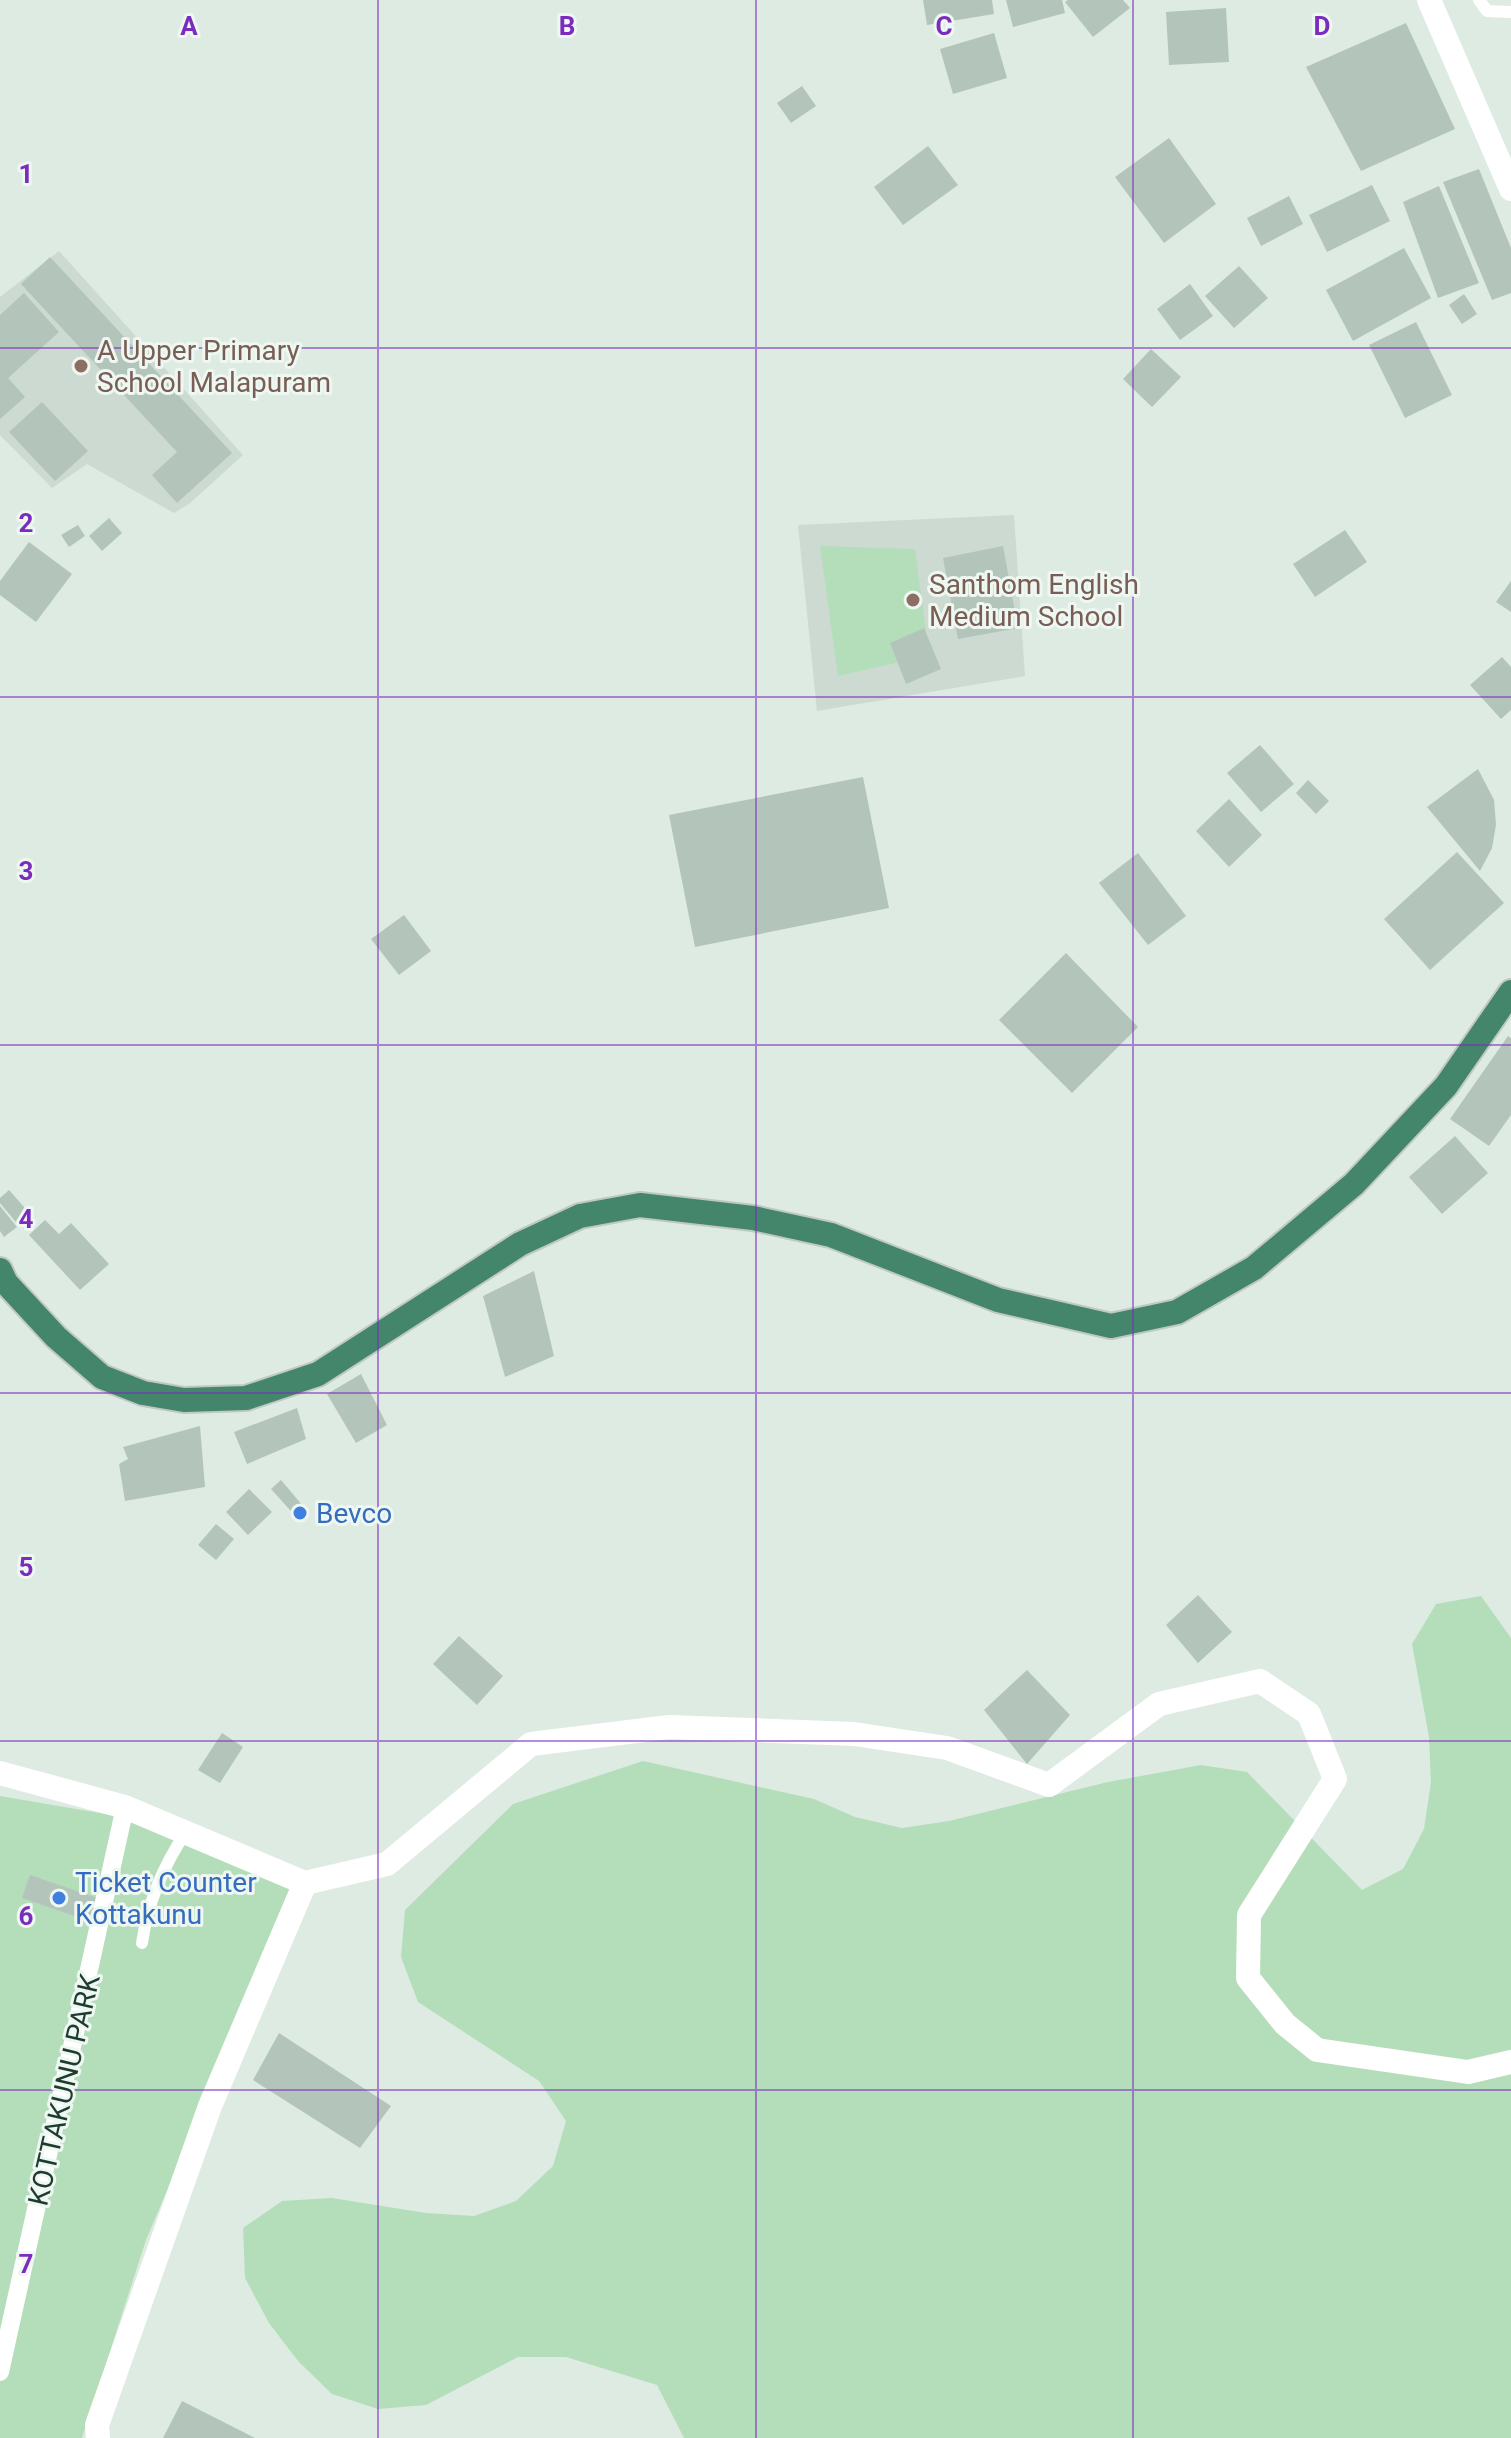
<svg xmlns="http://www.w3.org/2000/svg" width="1511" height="2438" font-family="Roboto,sans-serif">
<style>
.built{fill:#ccdad1}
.green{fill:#b4deb9}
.building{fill:#b3c5bb}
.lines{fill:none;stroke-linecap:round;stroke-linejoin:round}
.trunk-casing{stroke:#c0c8c5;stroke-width:28}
.service{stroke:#fff;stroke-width:12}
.pedestrian{stroke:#fff;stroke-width:18}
.minor{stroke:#fff;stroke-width:24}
.trunk{stroke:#43866c;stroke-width:24}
.grid{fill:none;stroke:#7b2cbf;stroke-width:2;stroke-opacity:0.55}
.education-dot{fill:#8d6e63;stroke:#eef7f1;stroke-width:3}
.shop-dot{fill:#3f7fe0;stroke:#eef7f1;stroke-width:3}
.labels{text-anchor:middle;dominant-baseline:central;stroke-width:6;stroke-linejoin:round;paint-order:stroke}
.education-label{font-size:28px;fill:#785e54;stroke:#eef7f1;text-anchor:start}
.shop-label{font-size:28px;fill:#366cbe;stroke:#eef7f1;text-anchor:start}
.street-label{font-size:28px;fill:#1e3b2f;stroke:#eef7f1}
.grid-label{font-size:26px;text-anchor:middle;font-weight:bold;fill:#7b2cbf;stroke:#eef7f1;stroke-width:6;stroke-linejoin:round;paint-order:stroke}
</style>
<rect width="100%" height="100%" fill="#ddebe3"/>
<g class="built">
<path d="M59,251L243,455L189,504L174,513L87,464L52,488L0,435V297Z"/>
<path d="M1014,515L1025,676L817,711L798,525Z"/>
</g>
<g class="green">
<path d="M820,546L915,549L929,655L838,676Z"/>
<path d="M1481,1596L1511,1638V2438H684L657,2385L566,2357H518L426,2405L378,2409L332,2394L298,2361L269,2323L245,2278L243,2228L282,2201L332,2198L426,2213L474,2216L516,2201L553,2166L566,2121L539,2081L418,2002L401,1957L405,1910L513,1804L643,1761L814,1799L855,1817L902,1828L949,1821L1108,1782L1201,1765L1247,1772L1362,1890L1403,1869L1424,1829L1431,1782L1429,1737L1412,1644L1436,1604Z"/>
<path d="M0,1796L123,1817L296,1888L146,2240L82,2438H0Z"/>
</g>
<g class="building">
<path d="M923,0H992L994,14L927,25Z"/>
<path d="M1006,0H1062L1065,13L1013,27Z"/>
<path d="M1068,0H1123L1130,8L1093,37L1065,2Z"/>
<path d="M1226,8L1229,62L1169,65L1166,12Z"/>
<path d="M1406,23L1455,129L1361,171L1306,67Z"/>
<path d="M994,33L1007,78L953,94L940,49Z"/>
<path d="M802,86L816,106L791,123L777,103Z"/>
<path d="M1169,138L1216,204L1164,243L1115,177Z"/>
<path d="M928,146L958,185L903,225L874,187Z"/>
<path d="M1479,169L1511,248V293L1492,300L1443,182Z"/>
<path d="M1372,185L1390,221L1327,252L1309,215Z"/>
<path d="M1439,186L1479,283L1438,298L1403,202Z"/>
<path d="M1289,196L1303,224L1261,246L1247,218Z"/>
<path d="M1404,248L1431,298L1353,341L1326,290Z"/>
<path d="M50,257L232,453L177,503L152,475L177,452L21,284Z"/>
<path d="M1239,266L1268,298L1234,328L1205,296Z"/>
<path d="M1190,284L1213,316L1180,340L1157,309Z"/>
<path d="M24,293L59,332L8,378L25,397L0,419V315Z"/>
<path d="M1464,294L1477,314L1462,324L1449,305Z"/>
<path d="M1416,322L1452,395L1405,418L1369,345Z"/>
<path d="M1151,349L1181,377L1152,407L1123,379Z"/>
<path d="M42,402L88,451L55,481L9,432Z"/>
<path d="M109,518L122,533L102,551L89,536Z"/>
<path d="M78,525L85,536L69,547L61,535Z"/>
<path d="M1345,530L1367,562L1315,597L1293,564Z"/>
<path d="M29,542L72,574L36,622L0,595V581Z"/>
<path d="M1003,546L1018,628L958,639L943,558Z"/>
<path d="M1511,581V612L1496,602Z"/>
<path d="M924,628L941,669L906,684L890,643Z"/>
<path d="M1502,657L1511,667V710L1501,719L1470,685Z"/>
<path d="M1260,745L1294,784L1261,812L1227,773Z"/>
<path d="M1478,769L1494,800L1496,825L1492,848L1480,871L1427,807Z"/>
<path d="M863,777L889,908L695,947L669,815Z"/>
<path d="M1308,780L1329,801L1316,814L1296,793Z"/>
<path d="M1229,799L1262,835L1229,867L1196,831Z"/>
<path d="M1457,852L1504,903L1430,970L1384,919Z"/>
<path d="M1138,853L1186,916L1148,945L1099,883Z"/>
<path d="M404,915L431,951L399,975L371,939Z"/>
<path d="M1066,953L1138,1027L1072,1093L999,1020Z"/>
<path d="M1508,1036L1511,1038V1115L1489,1146L1450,1119Z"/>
<path d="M1455,1136L1488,1173L1442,1214L1409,1177Z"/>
<path d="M9,1190L32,1216L20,1227L0,1203V1198Z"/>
<path d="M0,1206L17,1227L4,1237L0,1231Z"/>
<path d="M45,1220L59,1234L71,1223L109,1264L80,1290L29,1235Z"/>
<path d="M534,1271L554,1356L505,1377L483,1296Z"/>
<path d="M361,1374L387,1425L356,1443L327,1394Z"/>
<path d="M297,1408L306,1439L247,1464L234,1432Z"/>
<path d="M200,1426L205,1487L125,1501L119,1464L128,1459L123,1447Z"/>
<path d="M281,1480L308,1512L299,1520L271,1489Z"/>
<path d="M249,1489L272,1512L248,1535L226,1512Z"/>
<path d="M216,1524L234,1539L216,1560L198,1545Z"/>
<path d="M1198,1595L1232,1632L1198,1663L1166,1625Z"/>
<path d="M459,1636L503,1676L477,1705L433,1664Z"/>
<path d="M1027,1670L1070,1715L1027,1764L984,1710Z"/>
<path d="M222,1733L243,1747L220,1783L198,1770Z"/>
<path d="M30,1875L97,1898L89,1921L22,1898Z"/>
<path d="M279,2033L391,2106L360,2148L253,2080Z"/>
<path d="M182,2401L255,2438H163Z"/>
</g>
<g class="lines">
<g class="trunk-casing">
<path id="trunk" d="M0,1270L6,1283L56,1337L102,1377L143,1393L184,1400L246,1398L318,1374L520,1244L580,1216L640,1205L753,1218L831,1235L998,1300L1111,1326L1177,1312L1254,1268L1354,1184L1446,1086L1511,992"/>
</g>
<g class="service">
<path d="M1479,0L1487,11L1511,12"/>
<path d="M142,1943C148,1902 163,1866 186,1832"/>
</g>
<path class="pedestrian" d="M0,2372L125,1807"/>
<g class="minor">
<path d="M1429,0L1511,189"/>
<path d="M0,1773L125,1807L305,1883"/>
<path d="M305,1883L387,1864L531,1744L669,1727L854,1734L947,1748L1049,1785L1159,1704L1260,1681L1309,1714L1335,1779L1249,1915L1248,1978L1285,2024L1317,2050L1468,2072L1511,2062"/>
<path d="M98,2438L97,2425L210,2106L305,1883"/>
</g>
<use href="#trunk" class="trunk"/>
</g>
<path class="grid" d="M378,0V2438M756,0V2438M1133,0V2438M0,348H1511M0,697H1511M0,1045H1511M0,1393H1511M0,1741H1511M0,2090H1511"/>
<g class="education-dot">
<circle cx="81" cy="366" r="8"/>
<circle cx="913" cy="600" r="8"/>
</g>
<g class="shop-dot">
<circle cx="300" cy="1513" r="8"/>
<circle cx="59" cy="1898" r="8"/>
</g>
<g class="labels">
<g class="education-label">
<text x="97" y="350">A Upper Primary<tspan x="97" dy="32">School Malapuram</tspan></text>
<text x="929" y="584">Santhom English<tspan x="929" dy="32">Medium School</tspan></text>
</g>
<g class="shop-label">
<text x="316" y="1513">Bevco</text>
<text x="75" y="1882">Ticket Counter<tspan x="75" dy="32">Kottakunu</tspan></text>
</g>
<g class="street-label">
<text transform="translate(64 2090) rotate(-77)">KOTTAKUNU PARK</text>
</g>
</g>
<g class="grid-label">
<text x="189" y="35">A</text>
<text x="567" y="35">B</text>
<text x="944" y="35">C</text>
<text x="1322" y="35">D</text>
<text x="26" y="183">1</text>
<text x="26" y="532">2</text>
<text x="26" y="880">3</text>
<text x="26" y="1228">4</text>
<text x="26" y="1576">5</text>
<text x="26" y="1925">6</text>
<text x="26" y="2273">7</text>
</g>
</svg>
